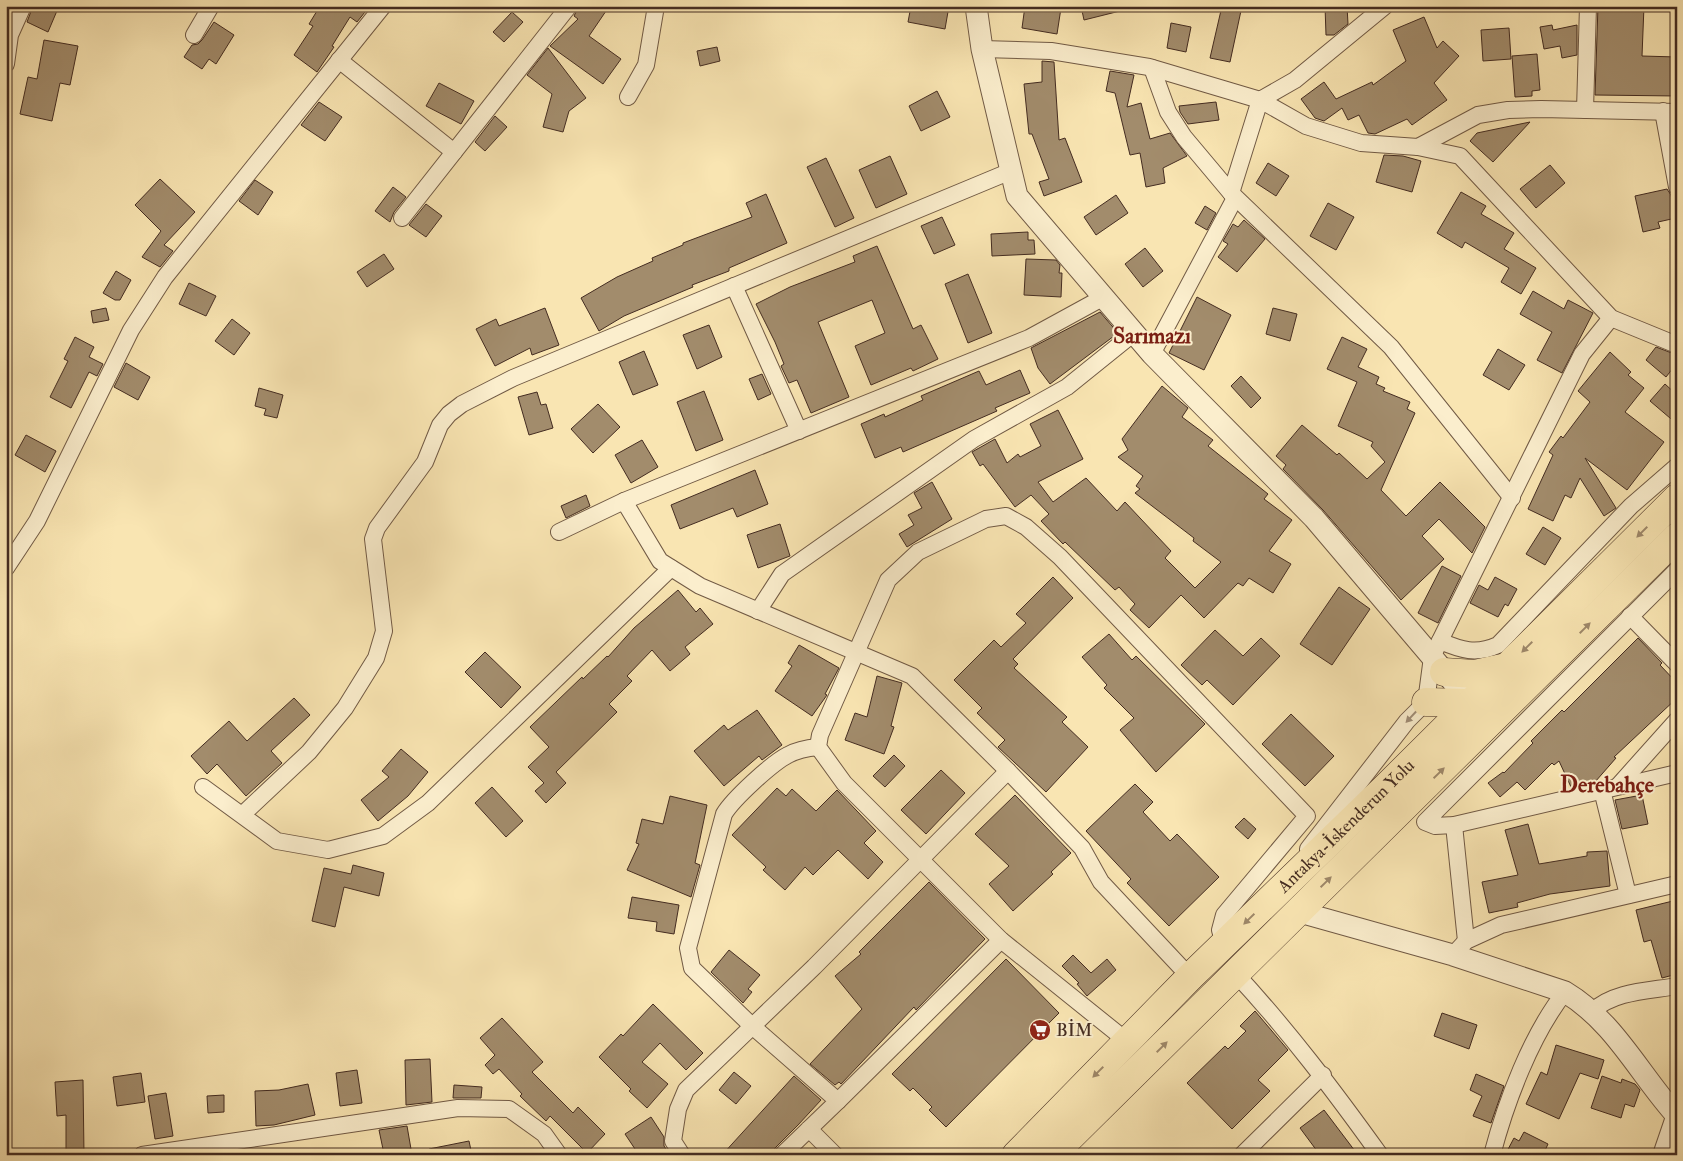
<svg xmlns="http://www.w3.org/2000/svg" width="1683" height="1161" font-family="'IM FELL Double Pica',serif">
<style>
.building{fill:#a28c6c;stroke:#442c21}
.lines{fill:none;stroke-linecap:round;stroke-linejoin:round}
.minor-casing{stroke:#715a45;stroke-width:18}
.tertiary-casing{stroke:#715a45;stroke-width:23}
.trunk-casing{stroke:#442c21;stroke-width:29}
.minor{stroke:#fbeecd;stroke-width:16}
.tertiary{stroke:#fbeecd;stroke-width:21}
.trunk{stroke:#f9e5b2;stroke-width:28}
.oneway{fill:#9e886a}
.oneway2{fill:#a08d77}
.labels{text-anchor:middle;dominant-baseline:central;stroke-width:4;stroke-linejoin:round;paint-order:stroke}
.street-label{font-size:18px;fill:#442c21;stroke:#fbeecd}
.poi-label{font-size:18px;fill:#442c21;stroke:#fbeecd;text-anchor:start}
.district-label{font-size:22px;font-weight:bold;fill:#7a1f14;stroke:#fbeecd}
</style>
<rect width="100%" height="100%" fill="#f9e5b2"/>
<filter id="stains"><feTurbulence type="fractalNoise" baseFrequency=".004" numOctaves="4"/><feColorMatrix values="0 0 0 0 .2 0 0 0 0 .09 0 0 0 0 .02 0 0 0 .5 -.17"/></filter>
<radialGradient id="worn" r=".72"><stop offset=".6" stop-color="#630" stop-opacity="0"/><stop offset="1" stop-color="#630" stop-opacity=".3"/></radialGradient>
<g class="building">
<path d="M33,6H59L48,32L27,22Z"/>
<path d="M320,6H358L365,12L357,22L350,17L332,46L334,47L317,72L294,55L313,26L309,24Z"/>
<path d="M579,6H600L606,11L589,36L621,59L603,84L550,46L578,19L574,16Z"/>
<path d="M911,6H949L945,29L908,22Z"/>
<path d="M1025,6L1061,8L1057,34L1022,28Z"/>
<path d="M1081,6H1119L1120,11L1084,20Z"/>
<path d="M1222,6H1242L1230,62L1210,58Z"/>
<path d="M1325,6H1347L1348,24L1334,35H1326Z"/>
<path d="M1598,6H1644L1642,56L1677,57V96L1595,95Z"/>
<path d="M512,12L523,22L504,42L493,32Z"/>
<path d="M1424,17L1437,48L1443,41L1459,56L1434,83L1447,100L1412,125L1407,119L1375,134L1368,133L1359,115L1348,120L1342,108L1324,121L1315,118L1301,99L1324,82L1336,99L1372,82L1373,85L1406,61L1393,30Z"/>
<path d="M214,22L234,35L216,64L209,59L202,69L184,57L192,45L198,44L202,40Z"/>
<path d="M1171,23L1191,27L1186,52L1167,48Z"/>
<path d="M1552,25L1553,30L1577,25V55L1562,58L1560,46L1544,49L1540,27Z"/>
<path d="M1509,28L1511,59L1483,61L1481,30Z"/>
<path d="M44,40L78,46L70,85L60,83L52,121L20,114L28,77L37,79Z"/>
<path d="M717,47L720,61L700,66L697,51Z"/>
<path d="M548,48L586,98L569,111L563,132L543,127L552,94L527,75Z"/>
<path d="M1537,54L1540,90L1532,91V96L1515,97L1512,56Z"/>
<path d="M1042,61L1054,62L1059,140L1065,138L1082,182L1044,196L1039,182L1049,179L1032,134H1029L1024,84L1042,82Z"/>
<path d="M1110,71L1134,75L1127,107L1141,103L1150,139L1170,133L1187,156L1163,168L1165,183L1146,187L1140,153L1130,155L1115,93L1106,91Z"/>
<path d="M439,83L474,101L461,124L426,106Z"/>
<path d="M937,91L950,117L921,131L909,106Z"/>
<path d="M319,102L342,117L325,141L301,125Z"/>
<path d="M1216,102L1219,120L1188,124L1180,112L1179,106Z"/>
<path d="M495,116L507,127L485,151L475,142Z"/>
<path d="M1530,122L1493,162L1470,141L1477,133Z"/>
<path d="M1384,155L1403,156L1421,161L1412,192L1376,182Z"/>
<path d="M890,156L907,194L876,208L859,170Z"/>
<path d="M826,158L854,218L835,227L807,167Z"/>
<path d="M1268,163L1289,176L1276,196L1256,183Z"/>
<path d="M1550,165L1565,183L1536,208L1520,189Z"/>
<path d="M160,179L195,212L164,245L173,251L160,267L142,257L161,231L135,205Z"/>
<path d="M255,180L273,192L258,215L239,201Z"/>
<path d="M393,187L406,197L394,212L390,222L375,211Z"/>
<path d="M1667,189L1671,195L1676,218L1658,222L1660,228L1643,232L1635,196Z"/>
<path d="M1461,192L1486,206L1481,214L1514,233L1504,249L1536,268L1521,294L1501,282L1509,268L1465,242L1462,248L1437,233Z"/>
<path d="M766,194L787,243L729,268V271L692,285L693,287L624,316L599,331L581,298L617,277L653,261L652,258L683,245V243L752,217L746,203Z"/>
<path d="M1116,195L1128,213L1096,235L1084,217Z"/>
<path d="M1328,203L1354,217L1336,250L1310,236Z"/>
<path d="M426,204L442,216L426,237L409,225Z"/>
<path d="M1205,206L1216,213L1207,230L1195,223Z"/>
<path d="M942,217L955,245L934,254L921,226Z"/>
<path d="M1244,220L1265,239L1237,272L1218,257L1228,244L1223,241L1233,224L1238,227Z"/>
<path d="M1028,232V240H1034L1035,254L992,256L991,234Z"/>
<path d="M877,246L913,329L921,325L938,359L913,371L911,368L871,385L855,346L885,333L872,300L818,322L849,397L811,413L797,380L789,383L781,366L784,364L775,342L756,304L790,287L855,262L853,256Z"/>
<path d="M1145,248L1163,271L1143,287L1125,264Z"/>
<path d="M384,254L394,269L367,287L357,272Z"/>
<path d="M1026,259L1056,260L1060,265L1059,273H1062L1061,297L1024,295Z"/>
<path d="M116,271L131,280L120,300H115L103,293Z"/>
<path d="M968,274L992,333L968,343L945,284Z"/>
<path d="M189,283L216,296L206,316L179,304Z"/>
<path d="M1533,291L1564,309L1568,300L1593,313L1562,373L1537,360L1552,332L1520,314Z"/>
<path d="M1197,297L1231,315L1204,370L1169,353Z"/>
<path d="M106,308L109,320L93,323L91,311Z"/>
<path d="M545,308L559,345L532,355L530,348L495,366L476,329L496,319L499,326Z"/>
<path d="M1273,308L1297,314L1290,341L1266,334Z"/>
<path d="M1100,312L1118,333L1050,384L1038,368L1031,348Z"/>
<path d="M232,319L250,333L234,355L215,341Z"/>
<path d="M709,325L722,357L697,369L683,335Z"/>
<path d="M75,337L94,347L89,357L103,364L97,376L89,372L71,408L50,397L68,361L64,359Z"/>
<path d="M1342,337L1367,349L1358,367L1379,377L1376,384L1385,388L1383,391L1410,402L1407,409L1415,413L1381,490L1406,516L1440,482L1485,527L1472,553L1439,519L1422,536L1444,559L1401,600L1323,510L1283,469L1286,465L1276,456L1302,425L1337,455L1339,453L1367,479L1385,462L1371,446L1373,442L1338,426L1357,382L1327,369Z"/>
<path d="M1656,347L1677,355V363L1666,377L1646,360Z"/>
<path d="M1498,349L1525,365L1509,390L1483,375Z"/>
<path d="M644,351L658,385L633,395L619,362Z"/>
<path d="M1610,352L1631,372L1628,375L1644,388L1625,412L1664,442L1627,490L1585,458L1616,508L1604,516L1580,478L1571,498L1565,495L1553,521L1528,509L1553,455L1549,452L1561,436L1563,438L1590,402L1578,391Z"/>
<path d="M126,363L150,377L138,400L114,387Z"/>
<path d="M1020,370L1030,393L995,408L997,411L903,452L901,447L875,458L861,424L884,414L885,417L923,400L921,396L979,371L986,385Z"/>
<path d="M762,374L771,394L758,400L749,379Z"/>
<path d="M1241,376L1261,398L1251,408L1231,386Z"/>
<path d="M1665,384L1677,395V424L1650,401Z"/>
<path d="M1162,386L1188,408L1182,417L1213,440L1208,446L1268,494L1264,499L1292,520L1269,551L1291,564L1273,593L1249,578L1243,586L1238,583L1204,618L1181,595L1149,628L1130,610L1135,604L1119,587L1115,590L1065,542L1063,544L1041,521L1049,514L1031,495L1015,507L983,464L980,466L972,452L995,439L1007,463L1018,454L1020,457L1041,446L1030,424L1058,410L1083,459L1038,482L1053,502L1086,478L1117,511L1125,502L1171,551L1165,558L1195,588L1221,562L1193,541L1194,538L1135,493L1140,489L1136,486L1143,476L1118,457L1128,450L1122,439Z"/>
<path d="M259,388L283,395L277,418L264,415L266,409L255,406Z"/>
<path d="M704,391L723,440L696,451L677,402Z"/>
<path d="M537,392L541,405L546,404L553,428L529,435L518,397Z"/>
<path d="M598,404L620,427L593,453L571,429Z"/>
<path d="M26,435L56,451L45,472L15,455Z"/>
<path d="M642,440L658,467L631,483L615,455Z"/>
<path d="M755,470L768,504L737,517L733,508L680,529L671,505Z"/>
<path d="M932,482L952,519L907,547L899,534L914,525L908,515L922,508L914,493Z"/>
<path d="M586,495L590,506L566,518L561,506Z"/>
<path d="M780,524L790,556L758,568L747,535Z"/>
<path d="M1543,527L1561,538L1545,565L1526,554Z"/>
<path d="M1442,566L1461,576L1438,623L1418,613Z"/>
<path d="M1053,577L1073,598L1013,659L1018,664L1014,668L1067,717L1062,722L1088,747L1046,792L998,747L1005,740L977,713L982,708L954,680L994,640L1001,647L1026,623L1016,614Z"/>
<path d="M1495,577L1517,589L1508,606L1505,604L1498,617L1470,603L1479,585L1488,590Z"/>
<path d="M1339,587L1370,609L1332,665L1300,644Z"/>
<path d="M678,590L696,612L700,608L713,624L685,647L690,654L670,671L652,650L627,676L632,681L609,704L617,712L556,772L566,783L546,803L535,791L544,783L528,767L549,747L530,727L582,677L583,679L607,656L608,657L634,628Z"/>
<path d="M1215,630L1243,656L1261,638L1280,656L1233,705L1207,680L1202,685L1181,665Z"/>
<path d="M1109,634L1132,660L1136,656L1205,724L1156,772L1120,730L1134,718L1104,688L1107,685L1082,657Z"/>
<path d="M1638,638L1662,663L1660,665L1677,683V698L1614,757L1616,758L1595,782L1571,787L1559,761L1554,765L1552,763L1525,790L1517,782L1500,797L1488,783L1503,772L1504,773L1533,743L1531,741L1562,710L1564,712Z"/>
<path d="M799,645L839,668L825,694L827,695L812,716L775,691L792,666L788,663Z"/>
<path d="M485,652L521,687L501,708L465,672Z"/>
<path d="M877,676L902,683L891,726L894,727L884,754L845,740L855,713L867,717Z"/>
<path d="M294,698L310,715L271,751L282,763L246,796L217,764L207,774L191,756L229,721L247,741Z"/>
<path d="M757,710L782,745L762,760L759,756L724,786L694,751L724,725L728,730Z"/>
<path d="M1291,714L1334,756L1305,786L1262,744Z"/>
<path d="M401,749L428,772L408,796L378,821L361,800L389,777L382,771Z"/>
<path d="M894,755L905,766L885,787L873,776Z"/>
<path d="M941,770L965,793L926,834L901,810Z"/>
<path d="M1135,784L1153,802L1143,812L1170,841L1177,834L1219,877L1169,926L1127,883L1131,879L1086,831Z"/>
<path d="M492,787L523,821L506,837L475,803Z"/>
<path d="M777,788L786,796L792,789L816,811L837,790L876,831L864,843L883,862L868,879L838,850L813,875L805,867L785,890L763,870L766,867L732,835Z"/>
<path d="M1015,795L1071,853L1051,872L1053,874L1013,911L989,884L1009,866L975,834Z"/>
<path d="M1642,795L1648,824L1622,829L1615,800Z"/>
<path d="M670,796L707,805L695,863L700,865L691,897L627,870L639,844L636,843L642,819L663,824Z"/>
<path d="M1244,818L1256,829L1248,839L1235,827Z"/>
<path d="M1528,824L1539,864L1587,856V852L1607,851L1610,886L1550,894L1517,903L1518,907L1489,913L1482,882L1518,875L1505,830Z"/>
<path d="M353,865L384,873L379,896L344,887L335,927L312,921L324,868L351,874Z"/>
<path d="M929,882L985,939L916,1010L914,1007L841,1084L839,1082L835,1085L810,1064L862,1009L835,976L861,954L859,952Z"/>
<path d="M632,897L679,905L674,934L656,931L657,922L628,918Z"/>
<path d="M1677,900V974L1662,978L1651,940L1644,942L1636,910Z"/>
<path d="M729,950L760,975L748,989L752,992L743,1003L711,972Z"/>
<path d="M1073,955L1091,973L1107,959L1116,970L1087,996L1077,984L1079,983L1062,966Z"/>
<path d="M1006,959L1059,1013L946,1127L929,1110L932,1107L913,1088L910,1091L892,1074Z"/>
<path d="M653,1004L703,1053L686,1070L660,1043L642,1062L668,1084L647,1108L629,1091L631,1089L599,1057L621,1034L623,1036Z"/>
<path d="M1255,1011L1288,1050L1258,1080L1270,1091L1232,1129L1187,1083L1225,1046L1228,1049L1246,1031L1240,1026Z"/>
<path d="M1442,1013L1477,1025L1469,1049L1434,1036Z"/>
<path d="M502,1018L543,1062L532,1072L573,1113L578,1107L605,1134L587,1153L550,1116L546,1121L520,1096L522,1094L499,1069L493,1074L485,1065L495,1055L480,1038Z"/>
<path d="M1556,1045L1604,1060L1598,1079L1580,1073L1559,1119L1526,1104L1541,1072L1547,1075Z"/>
<path d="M430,1059L432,1102L406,1105L405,1060Z"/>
<path d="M357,1070L362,1103L340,1106L336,1073Z"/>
<path d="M734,1072L751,1086L736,1104L719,1090Z"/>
<path d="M141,1073L145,1102L117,1106L113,1077Z"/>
<path d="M1476,1074L1504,1086L1491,1123L1473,1116L1482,1096L1470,1090Z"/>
<path d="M794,1076L821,1100L798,1125L775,1148L771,1155H722Z"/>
<path d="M1602,1076L1621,1083L1622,1079L1635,1084L1640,1090L1634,1107L1625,1104L1621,1118L1591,1108Z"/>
<path d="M83,1080L84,1155H66V1115L57,1116L55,1082Z"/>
<path d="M308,1084L315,1115L274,1125L256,1126L255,1091L279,1090Z"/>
<path d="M454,1085L482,1087L481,1098H453Z"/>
<path d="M166,1093L173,1136L155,1139L148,1096Z"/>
<path d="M224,1095V1112L208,1113L207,1096Z"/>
<path d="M1324,1110L1358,1155H1320L1300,1128Z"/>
<path d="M651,1117L664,1137V1146L670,1155H639L625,1134Z"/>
<path d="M407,1126L411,1149L384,1154L379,1130Z"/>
<path d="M1524,1132L1548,1144L1543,1155H1505L1514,1138L1519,1141Z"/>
<path d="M469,1141L472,1155H430L429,1149Z"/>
</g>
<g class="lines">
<g class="minor-casing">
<g id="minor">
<path d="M194,35L211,6"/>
<path d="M982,49L1051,51L1149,67L1260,100L1295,80L1385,6"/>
<path d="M339,60L454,152"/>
<path d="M6,64L10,35L23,6"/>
<path d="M1152,68L1168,112L1184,137L1231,193L1391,347L1512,498"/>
<path d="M628,97L646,65L656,6"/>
<path d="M1585,110L1588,6"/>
<path d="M1663,111L1677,187"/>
<path d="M1418,147L1478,115L1508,110L1541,109L1677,112"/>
<path d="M1231,193L1260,100L1306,126L1361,143L1418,147L1460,156L1611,318L1677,345"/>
<path d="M402,218L569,6"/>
<path d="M734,286L799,431"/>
<path d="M1152,354L1235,198"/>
<path d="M624,501L660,561L700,586L912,676L1008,771L1082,848L1101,882L1190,977"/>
<path d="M559,532L624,501L1029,338L1104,297"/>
<path d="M6,568L37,521L131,330L165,277L383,6"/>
<path d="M1677,570L1425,822L1435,826L1454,825L1677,773"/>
<path d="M758,611L782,574L974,439L1067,387L1134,333"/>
<path d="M1630,616L1677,664"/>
<path d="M1440,641C1461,650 1476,655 1498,645L1631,506L1677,466"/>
<path d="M1618,786L1677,720"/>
<path d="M203,787L277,841L328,850L383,836L428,803L671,568"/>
<path d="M1602,790L1628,895"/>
<path d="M243,814L309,752L345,708L376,658L384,631L373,539L377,528L425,462L440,425L449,414L462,404L513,378L1011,171"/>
<path d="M1454,825L1466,941"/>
<path d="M1308,849L1407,721L1426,702L1432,657L1582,354L1611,318"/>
<path d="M1453,955L1466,941L1501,925L1677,884"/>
<path d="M1235,973C1288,1030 1334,1091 1380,1155"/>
<path d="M1593,1011C1614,991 1649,991 1677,986"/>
<path d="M1128,1042L1001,940L844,783L818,747L820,735L888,580L918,552L986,519L1006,516L1026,527L1060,557L1307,816L1224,915L1220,930L1224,944"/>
<path d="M838,1101L1001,940"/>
<path d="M809,1129L835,1155"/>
<path d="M142,1155L458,1108L509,1109L544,1134L559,1155"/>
<path d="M682,1155L673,1141L678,1109L686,1090L814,967L1008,771"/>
<path d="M782,1155L838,1101L751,1025L692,968L688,948L724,814C733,799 772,763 788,755C797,750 807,748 818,747"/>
<path d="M1242,1155L1323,1075"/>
<path d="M1492,1155C1506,1102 1531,1035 1565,992"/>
<path d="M1661,1155L1675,1114"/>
</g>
</g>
<g class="tertiary-casing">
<g id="tertiary">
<path d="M976,6L982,49L1017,196L1152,354L1314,518L1477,710"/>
<path d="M1296,911L1453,955L1565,992C1615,1022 1639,1074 1677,1116"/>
</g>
</g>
<g class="trunk-casing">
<g id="trunk">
<path d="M1444,672L1475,674L1507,667"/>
<path d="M1426,702L1471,703"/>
<path id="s1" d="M1016,1155L1190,977L1385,788L1677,498"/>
<path d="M1052,1155L1677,537"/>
</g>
</g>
<use href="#minor" class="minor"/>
<use href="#tertiary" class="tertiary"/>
<use href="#trunk" class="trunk"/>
</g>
<defs><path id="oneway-solid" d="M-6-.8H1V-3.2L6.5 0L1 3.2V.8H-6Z" transform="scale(1.25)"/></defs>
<g class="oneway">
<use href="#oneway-solid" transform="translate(1642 532) rotate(135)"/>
<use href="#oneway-solid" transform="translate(1585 628) rotate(-45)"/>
<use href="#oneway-solid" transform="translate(1527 647) rotate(135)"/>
<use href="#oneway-solid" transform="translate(1439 773) rotate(-44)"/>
<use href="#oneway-solid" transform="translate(1326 882) rotate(-44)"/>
<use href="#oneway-solid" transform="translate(1249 919) rotate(136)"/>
<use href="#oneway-solid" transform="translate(1162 1047) rotate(-45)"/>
<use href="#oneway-solid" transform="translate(1098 1072) rotate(135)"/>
</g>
<use class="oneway2" href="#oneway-solid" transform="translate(1411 717) rotate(133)"/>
<defs>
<g id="supermarket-disc" transform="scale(1.125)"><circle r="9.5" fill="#8f2418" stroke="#fbeecd"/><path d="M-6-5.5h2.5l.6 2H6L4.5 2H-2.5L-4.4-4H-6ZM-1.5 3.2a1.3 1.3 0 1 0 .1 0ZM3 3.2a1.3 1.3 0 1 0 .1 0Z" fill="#fff"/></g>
</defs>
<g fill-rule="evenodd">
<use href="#supermarket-disc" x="1040" y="1030"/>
</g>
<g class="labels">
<g class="street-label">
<text stroke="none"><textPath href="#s1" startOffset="466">Antakya-İskenderun Yolu</textPath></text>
</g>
<g class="poi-label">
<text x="1056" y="1030">BİM</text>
</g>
<g class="district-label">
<text x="1152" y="336">Sarımazı</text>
<text x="1607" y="785">Derebahçe</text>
</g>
</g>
<rect width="1683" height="1161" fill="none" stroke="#f9e5b2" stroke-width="25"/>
<rect x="8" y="8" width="1668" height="1146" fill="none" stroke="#442c21" stroke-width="2.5"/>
<rect x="12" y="12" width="1658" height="1136" fill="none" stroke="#442c21"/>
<rect width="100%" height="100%" filter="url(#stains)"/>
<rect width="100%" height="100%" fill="url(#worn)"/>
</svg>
